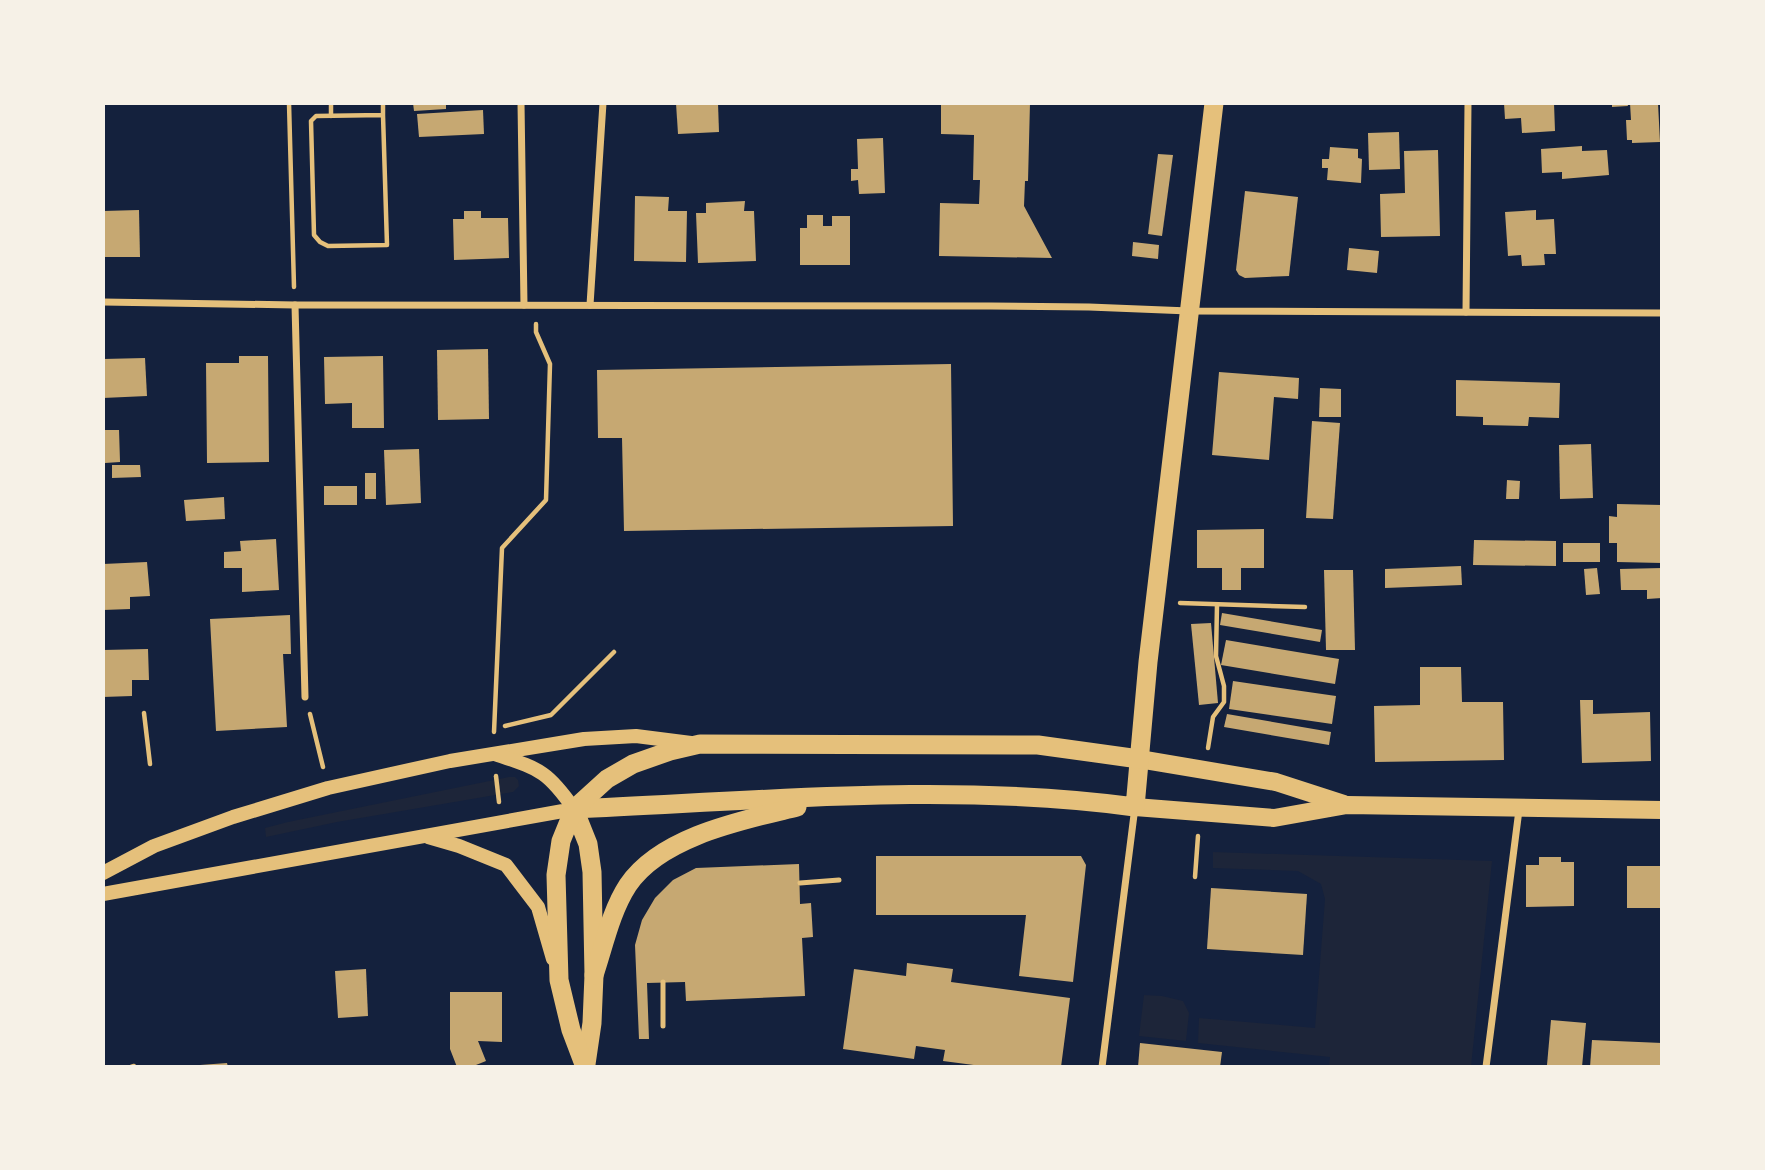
<svg xmlns="http://www.w3.org/2000/svg" width="1765" height="1170" font-family="'Roboto Condensed',sans-serif">
<style>
.green{fill:#1d2539}
.building{fill:#c6a872}
.lines{fill:none;stroke-linecap:round;stroke-linejoin:round}
.path{stroke:#e5c07b;stroke-width:4.5}
.service{stroke:#e5c07b;stroke-width:5}
.minor{stroke:#e5c07b;stroke-width:7}
.secondary{stroke:#e5c07b;stroke-width:14}
.primary{stroke:#e5c07b;stroke-width:18}
.trunk{stroke:#e5c07b;stroke-width:19}
</style>
<rect width="100%" height="100%" fill="#14213d"/>
<g class="green">
<path d="M509,777H515L518,780L519,786L513,792L337,822L266,837L265,828L288,822Z"/>
<path d="M1213,852L1492,861L1471,1067H1329L1330,1057L1198,1043L1199,1018L1315,1028L1325,899L1321,884L1298,871L1213,868Z"/>
<path d="M1144,995L1162,996L1183,1001L1189,1013L1186,1041L1139,1036Z"/>
</g>
<g class="building">
<path d="M413,103H446V109L414,111Z"/>
<path d="M676,103H718L719,132L678,134Z"/>
<path d="M941,103H1030L1028,181H1025L1024,206L1052,258L939,256L940,203L979,204L980,180H973L974,135L941,134Z"/>
<path d="M1504,103H1554L1555,131L1522,133L1521,118L1505,119Z"/>
<path d="M1612,103H1627L1628,106L1612,107Z"/>
<path d="M1630,103H1658L1660,142L1632,143V140H1627L1626,120H1631Z"/>
<path d="M483,110L484,134L419,137L417,114Z"/>
<path d="M1399,132L1400,169L1369,170L1368,133Z"/>
<path d="M883,138L885,193L859,194L858,180L851,181V169H858L857,139Z"/>
<path d="M1582,146V151L1607,150L1609,175L1562,179V172L1542,173L1541,149Z"/>
<path d="M1330,147L1358,149V158L1362,159L1361,183L1327,180L1328,168H1322V159H1329Z"/>
<path d="M1438,150L1440,236L1381,237L1380,194L1405,193L1404,151Z"/>
<path d="M1158,154L1173,155L1162,236L1148,234Z"/>
<path d="M1245,191L1298,197L1289,276L1245,278L1239,275L1236,270Z"/>
<path d="M635,196L669,197L668,211H687L686,262L634,261Z"/>
<path d="M745,201L744,211H754L756,261L698,263L696,213H706V203Z"/>
<path d="M139,210L140,257H103V211Z"/>
<path d="M1536,210V220L1554,219L1556,254H1544L1545,265L1522,266L1521,255L1508,256L1505,212Z"/>
<path d="M464,211H481V218H508L509,258L454,260L453,219H464Z"/>
<path d="M807,215H823V226H832V216H850V265H800V228H807Z"/>
<path d="M1133,242L1159,245L1158,259L1132,256Z"/>
<path d="M1349,248L1379,251L1377,273L1347,270Z"/>
<path d="M488,349L489,419L438,420L437,350Z"/>
<path d="M239,356H268L269,462L207,463L206,363H239Z"/>
<path d="M383,356L384,428H352V403L325,404L324,357Z"/>
<path d="M145,358L147,396L103,398V359Z"/>
<path d="M951,364L953,526L624,531L622,438H598L597,370Z"/>
<path d="M1219,372L1299,378L1298,399L1274,397L1269,460L1212,455Z"/>
<path d="M1456,380L1560,383L1559,418L1529,417L1528,426L1483,425V417L1456,416Z"/>
<path d="M1320,388L1341,389V417H1319Z"/>
<path d="M1312,421L1340,423L1333,519L1306,518Z"/>
<path d="M104,430H119L120,462L105,463Z"/>
<path d="M1591,444L1593,498L1560,499L1559,445Z"/>
<path d="M419,449L421,503L386,505L384,450Z"/>
<path d="M112,465H140L141,477L112,478Z"/>
<rect x="365" y="473" width="11" height="26"/>
<path d="M1507,480L1520,481L1519,499H1506Z"/>
<rect x="324" y="486" width="33" height="19"/>
<path d="M224,497L225,519L186,521L184,500Z"/>
<path d="M1617,504L1662,505V563L1617,562V543H1609V516L1617,517Z"/>
<path d="M1264,529V568H1241V590H1222V568H1197V530Z"/>
<path d="M276,539L279,590L242,592V568H224V552L241,551L240,541Z"/>
<path d="M1474,540L1556,541V566L1473,565Z"/>
<rect x="1563" y="543" width="37" height="19"/>
<path d="M147,562L150,596L130,597V609L103,610V564Z"/>
<path d="M1461,566L1462,585L1385,588V569Z"/>
<path d="M1597,568L1600,594L1586,595L1584,569Z"/>
<path d="M1662,568V598L1647,599V590H1621L1620,569Z"/>
<path d="M1324,570H1353L1355,650H1326Z"/>
<path d="M1222,613L1322,630L1320,642L1220,625Z"/>
<path d="M290,615L291,654H283L287,727L216,731L210,619Z"/>
<path d="M1211,623L1218,703L1199,705L1191,624Z"/>
<path d="M1226,640L1339,659L1335,684L1221,665Z"/>
<path d="M148,649L149,680H132V696L103,697V650Z"/>
<path d="M1420,667H1461L1462,702H1503L1504,760L1375,762L1374,706L1420,705Z"/>
<path d="M1233,681L1336,696L1332,724L1229,709Z"/>
<path d="M1580,700H1593V714L1650,712L1651,761L1582,763Z"/>
<path d="M1227,714L1331,732L1329,745L1224,727Z"/>
<path d="M876,856H1081L1086,865L1073,982L1019,976L1026,915H876Z"/>
<path d="M1539,857H1561V862H1574V906L1526,907V865H1539Z"/>
<path d="M799,864L800,904L811,903L813,937L802,938L805,996L686,1001L685,982L647,983L649,1039H639L635,945L642,920L655,898L673,880L696,868Z"/>
<rect x="1627" y="866" width="35" height="42"/>
<path d="M1211,888L1307,894L1303,955L1207,949Z"/>
<path d="M907,963L953,969L951,982L1070,998L1061,1067H989L943,1061L945,1050L916,1046L914,1059L843,1049L854,969L906,976Z"/>
<path d="M366,969L368,1016L338,1018L335,971Z"/>
<path d="M450,992H502V1042L478,1041L486,1061L471,1067H457L450,1049Z"/>
<path d="M1551,1020L1586,1023L1582,1067L1547,1065Z"/>
<path d="M1592,1040L1662,1043V1067H1590Z"/>
<path d="M1140,1043L1222,1052L1220,1067H1138Z"/>
<path d="M227,1063L228,1067H200V1065Z"/>
</g>
<g class="lines">
<g class="path">
<path d="M289,103L294,287"/>
<path d="M331,103V116"/>
<path d="M383,103V115L387,245L328,246L320,242L314,235L311,121L316,116L383,115"/>
<path d="M1180,603L1305,607"/>
<path d="M144,713L150,764"/>
<path d="M310,714L323,767"/>
<path d="M505,726L551,715L614,652"/>
<path d="M494,732L502,548L546,500L550,364L536,332V324"/>
<path d="M1208,748L1213,717L1224,702V686L1216,656L1217,605"/>
<path d="M496,776L499,802"/>
<path d="M1195,877L1198,836"/>
<path d="M131,1067L134,1066"/>
</g>
<g class="service">
<path d="M800,883L839,880"/>
<path d="M663,1026V982"/>
</g>
<g class="minor">
<path d="M521,103L524,305"/>
<path d="M103,302L295,305L991,306L1089,307L1189,311L1662,313"/>
<path d="M295,305L305,697"/>
<path d="M590,305L603,103"/>
<path d="M1466,312L1468,103"/>
<path d="M1102,1067L1135,807"/>
<path d="M1486,1067L1519,810"/>
</g>
<g class="secondary">
<path d="M428,837L459,846L506,865L538,907L553,959"/>
<path d="M103,873L154,846L233,817L328,788L450,761L584,739L636,736L691,743"/>
<path d="M103,894L574,809C547,770 539,769 495,754"/>
</g>
<g class="primary">
<path d="M1139,759L1276,782L1344,804"/>
<path d="M1135,807L1274,818L1347,805L1662,810"/>
</g>
<g class="trunk">
<path d="M574,809C758,801 953,782 1135,807L1148,662L1214,103"/>
<path d="M574,809L588,844L592,872L594,975L592,1023L586,1064"/>
<path d="M594,975C604,945 611,911 628,885C661,836 744,820 797,807"/>
<path d="M585,1067L571,1030L559,980L556,875L561,841L574,809L607,779L633,764L670,751L700,744L1038,745L1139,759"/>
</g>
</g>
<rect width="1765" height="1170" fill="none" stroke="#f6f1e7" stroke-width="210"/>
</svg>
